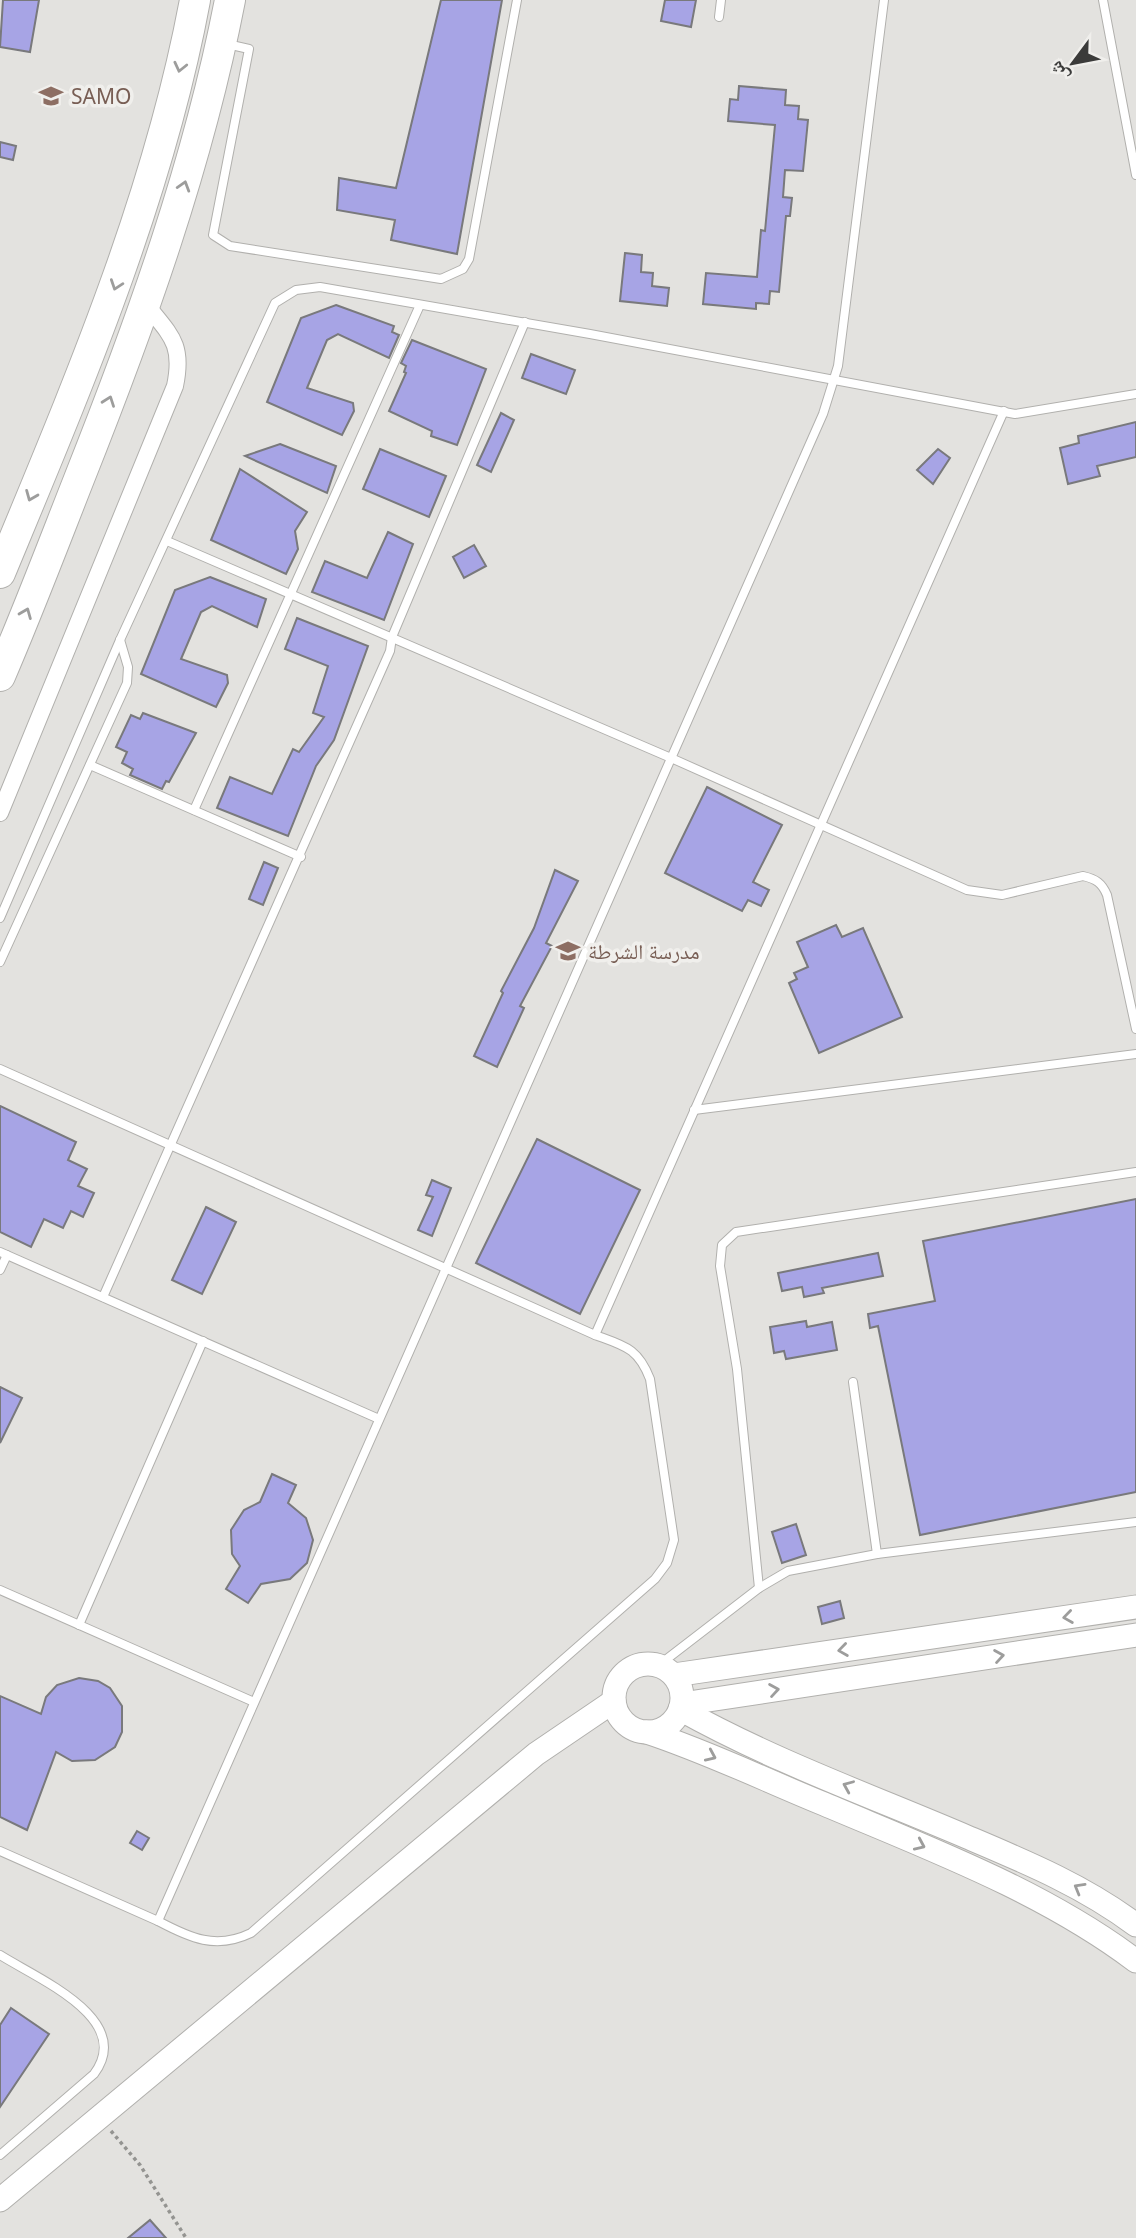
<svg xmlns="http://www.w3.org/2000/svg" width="1136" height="2238" font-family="'Noto Sans','Noto Naskh Arabic',sans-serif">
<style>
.building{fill:#a7a4e5;stroke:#79797c;stroke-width:2}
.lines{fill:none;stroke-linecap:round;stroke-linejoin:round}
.lane-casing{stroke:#b1b0ad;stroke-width:10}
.street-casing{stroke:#b1b0ad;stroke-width:18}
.secondary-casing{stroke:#b1b0ad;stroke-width:25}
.highway-casing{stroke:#b1b0ad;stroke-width:32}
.path{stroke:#949491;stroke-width:3.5;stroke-dasharray:3.5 3.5;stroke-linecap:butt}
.lane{stroke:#fff;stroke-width:8}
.street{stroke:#fff;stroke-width:16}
.secondary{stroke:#fff;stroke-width:23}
.highway{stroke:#fff;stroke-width:30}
.oneway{stroke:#9d9d9c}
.labels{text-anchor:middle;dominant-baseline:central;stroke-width:7;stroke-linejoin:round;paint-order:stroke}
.education-label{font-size:21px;fill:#785e54;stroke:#f0efec;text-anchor:start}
</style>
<rect width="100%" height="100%" fill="#e3e2df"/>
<g class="building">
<path d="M3,0H39L30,52L0,47Z"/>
<path d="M441,0H502L457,254L391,240L395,220L337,210L339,178L396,188Z"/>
<path d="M665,0H696L691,27L661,21Z"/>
<path d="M739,86L786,90L785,105L799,106L798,119L808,120L803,171L785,170L783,197L792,198L790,216H786L779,292L770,291L769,304L756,303V309L703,304L706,273L757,277L761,230L765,231L775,125L728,121L730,99L738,100Z"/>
<path d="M0,142L16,146L13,160L0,157Z"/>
<path d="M625,253L642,255L641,272L653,273L652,286L669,288L667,306L620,301Z"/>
<path d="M336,305L394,326L392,332L399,335L389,358L338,334L327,340L307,388L353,403L354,411L342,435L267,402L301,318Z"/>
<path d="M412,340L486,369L457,445L431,436L432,431L389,411L406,373L404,372L406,366L401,363Z"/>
<path d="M531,354L575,370L566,394L522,378Z"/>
<path d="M501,413L514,420L491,472L477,465Z"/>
<path d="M1136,422V457L1097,466L1100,476L1068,484L1060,448L1079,443L1078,436Z"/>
<path d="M280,444L336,466L327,493L245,456Z"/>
<path d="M380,449L446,476L429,517L363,489Z"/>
<path d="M938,449L950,458L933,484L917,470Z"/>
<path d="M240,469L307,512L295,531L298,549L286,574L211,540Z"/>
<path d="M388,532L413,544L384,620L312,592L325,561L367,578Z"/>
<path d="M474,545L486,566L464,578L453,557Z"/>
<path d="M210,577L266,599L257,627L212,606L201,612L181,659L227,675L228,683L216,707L141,674L175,590Z"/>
<path d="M297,618L368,646L334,740L316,766L288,836L217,808L230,777L272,794L293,749L299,752L324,717L313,713L328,666L285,649Z"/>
<path d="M143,713L196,733L169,782L166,781L162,789L130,775L133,769L122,763L127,752L116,747L131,715L140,719Z"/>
<path d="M707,787L782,825L753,882L769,890L761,906L748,900L742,911L665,873Z"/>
<path d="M264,862L278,868L263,905L249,899Z"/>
<path d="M555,870L578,881L546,943L552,946L520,1006L524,1008L497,1067L474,1056L503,993L501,991L534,928Z"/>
<path d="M836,925L842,937L863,928L902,1017L819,1053L789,983L797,979L794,973L808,967L797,942Z"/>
<path d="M0,1106L76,1142L68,1160L87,1169L78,1186L94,1193L83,1217L71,1211L63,1228L44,1219L31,1247L0,1232Z"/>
<path d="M537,1139L640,1190L580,1314L476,1263Z"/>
<path d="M432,1180L451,1188L432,1236L418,1230L433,1197L426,1195Z"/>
<path d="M1136,1199V1492L920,1535L878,1326L870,1328L868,1314L935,1301L923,1241Z"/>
<path d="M206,1207L236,1222L202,1294L172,1280Z"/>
<path d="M878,1253L883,1276L822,1288L824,1293L804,1297L802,1287L782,1291L778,1273Z"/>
<path d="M806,1321L807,1327L832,1322L837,1350L786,1359L784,1351L774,1353L770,1327Z"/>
<path d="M0,1387L22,1398L0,1443Z"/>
<path d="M272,1474L296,1485L288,1503L306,1518L313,1540L307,1563L290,1579L261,1584L248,1603L226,1589L240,1566L232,1554L231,1530L244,1510L260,1502Z"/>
<path d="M796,1524L806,1555L782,1563L772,1532Z"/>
<path d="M840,1601L844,1618L822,1624L818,1607Z"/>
<path d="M79,1678L98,1681L110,1688L122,1706V1732L115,1747L95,1760L72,1761L56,1752L27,1830L0,1817V1696L41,1714L46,1697L57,1685Z"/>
<path d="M137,1831L149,1838L142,1850L130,1843Z"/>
<path d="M11,2008L49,2034L0,2107V2025Z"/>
<path d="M150,2220L166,2238H128Z"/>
</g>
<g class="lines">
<g class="lane-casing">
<g id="lane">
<path d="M1103,0L1136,175"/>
<path d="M719,17L721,0"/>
<path d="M227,44L249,49L213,235L230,246L441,279L463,269L469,259L517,0"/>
<path d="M167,541L671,758L967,890L1002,895L1083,876C1096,879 1102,883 1107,895L1136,1029"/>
<path d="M90,765L301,857"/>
<path d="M194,810L420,305"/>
<path d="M0,918L120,640L275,303L296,290L320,287L590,334L1015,414L1136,394"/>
<path d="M0,962L127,683L128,667L120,640"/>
<path d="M0,1069L595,1335L1004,411"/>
<path d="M694,1110L1136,1054"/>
<path d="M0,1252L379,1419"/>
<path d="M0,1270L7,1255"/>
<path d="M103,1297L390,651L392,637L525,322"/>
<path d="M877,1554L1136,1522"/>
<path d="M759,1588L737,1369L720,1266L722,1245L736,1232L1136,1172"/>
<path d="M0,1590L254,1702"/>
<path d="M79,1625L203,1341"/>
<path d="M659,1665L759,1588L788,1571L877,1554L853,1382"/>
<path d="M0,1851L158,1921L823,414L838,366L884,0"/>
<path d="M158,1921C190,1938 216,1950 251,1933L655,1579L667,1563L674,1540L650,1379C638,1348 625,1346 595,1335"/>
<path d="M0,1955C38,1979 135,2019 94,2074L0,2155"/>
</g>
</g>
<g class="street-casing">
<path id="street" d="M0,813L175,386C184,343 170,335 145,303"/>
</g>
<g class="secondary-casing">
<g id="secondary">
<circle cx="648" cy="1698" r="34"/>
<path d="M674,1675L1136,1607"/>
<path d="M682,1704L1136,1635"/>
<path d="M680,1709C771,1760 871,1796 967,1837C1026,1862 1084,1886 1136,1925"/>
<path d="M647,1732C708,1752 765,1780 824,1804C930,1849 1043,1891 1136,1961"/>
<path d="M0,2200L536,1754L614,1701"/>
</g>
</g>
<g class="highway-casing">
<g id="highway">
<path d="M0,573C77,387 158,199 195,0"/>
<path d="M0,676C28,611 53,545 79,479C141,323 198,165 230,0"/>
</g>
</g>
<path class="path" d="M111,2131L140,2165L186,2238"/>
<use href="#lane" class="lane"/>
<use href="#street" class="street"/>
<use href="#secondary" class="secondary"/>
<use href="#highway" class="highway"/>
</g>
<defs><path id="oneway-chevron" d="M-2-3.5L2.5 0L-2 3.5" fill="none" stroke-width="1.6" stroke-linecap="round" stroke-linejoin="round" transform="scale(1.75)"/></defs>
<g class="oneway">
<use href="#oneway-chevron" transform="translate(180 67) rotate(103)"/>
<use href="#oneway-chevron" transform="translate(184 186) rotate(-73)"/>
<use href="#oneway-chevron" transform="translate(116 285) rotate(109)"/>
<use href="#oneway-chevron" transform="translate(109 401) rotate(-70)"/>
<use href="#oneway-chevron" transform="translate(31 496) rotate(112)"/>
<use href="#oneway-chevron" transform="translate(26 613) rotate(-68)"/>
<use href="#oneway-chevron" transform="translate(1068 1617) rotate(172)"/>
<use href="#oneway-chevron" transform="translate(843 1650) rotate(172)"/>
<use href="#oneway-chevron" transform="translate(999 1656) rotate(-9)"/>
<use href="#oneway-chevron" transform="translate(774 1690) rotate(-9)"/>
<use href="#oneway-chevron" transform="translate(711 1756) rotate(24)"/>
<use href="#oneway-chevron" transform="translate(848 1786) rotate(-157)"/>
<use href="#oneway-chevron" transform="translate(920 1845) rotate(24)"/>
<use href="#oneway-chevron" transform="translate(1079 1888) rotate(-150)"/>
</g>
<defs>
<g id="university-bare" transform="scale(1.89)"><path d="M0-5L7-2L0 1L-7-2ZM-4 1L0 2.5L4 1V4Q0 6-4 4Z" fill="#8d6e63" stroke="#f0efec" stroke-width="2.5" paint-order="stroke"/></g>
</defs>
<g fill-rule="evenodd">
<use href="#university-bare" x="51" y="96"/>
<use href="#university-bare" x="568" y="951"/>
</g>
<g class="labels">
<g class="education-label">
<text x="71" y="96">SAMO</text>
<text x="588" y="951">مدرسة الشرطة</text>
</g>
</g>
<g transform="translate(1073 63) rotate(238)" stroke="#f0efec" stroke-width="5" paint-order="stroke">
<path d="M0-5L12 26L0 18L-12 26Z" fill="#3b3b3a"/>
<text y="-10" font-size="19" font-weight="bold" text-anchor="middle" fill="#3b3b3a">ش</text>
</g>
</svg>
